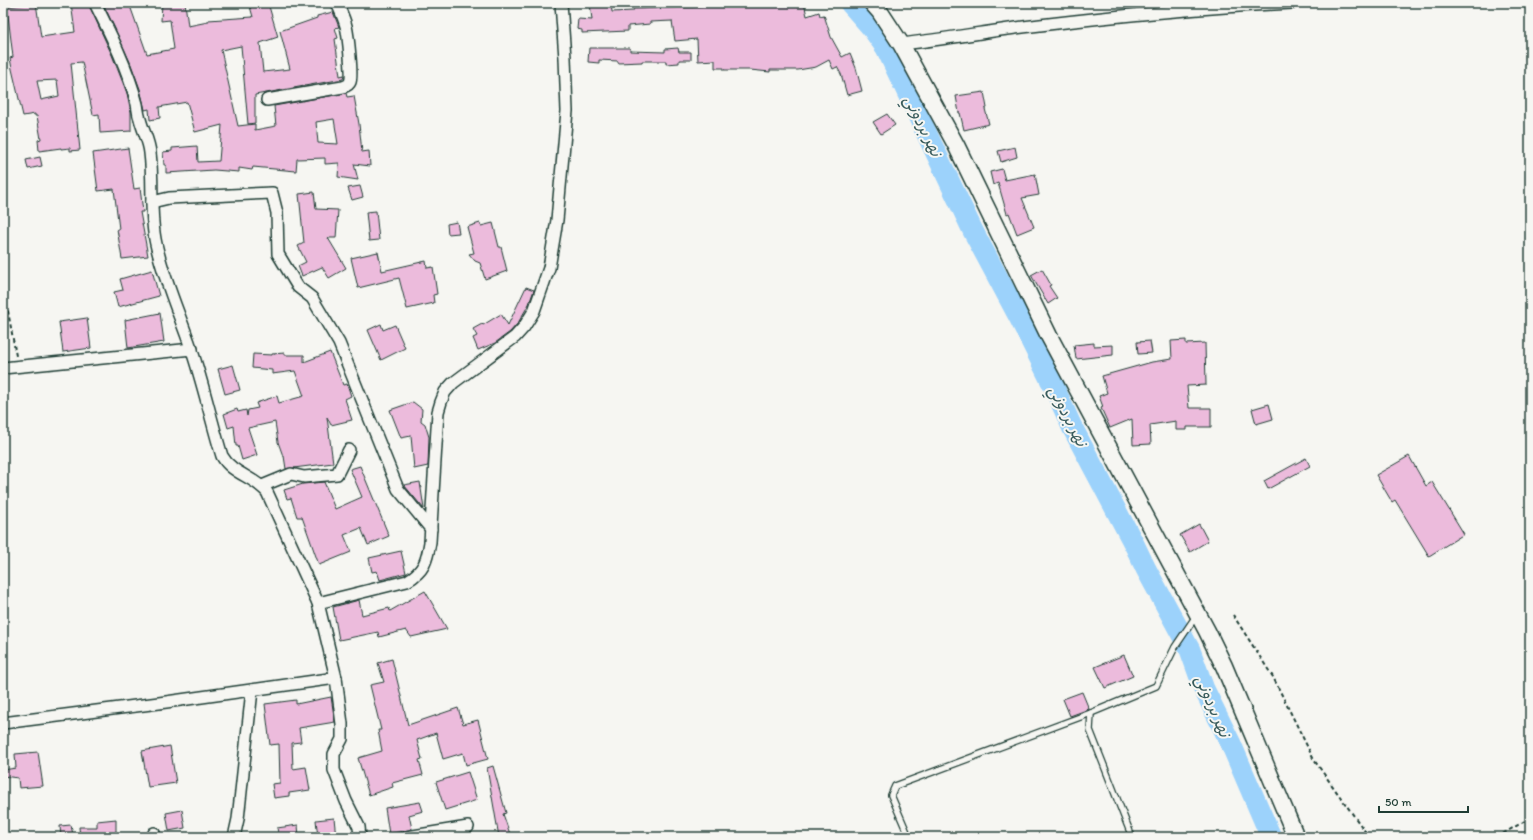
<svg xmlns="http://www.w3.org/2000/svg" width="1533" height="840" font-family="Itim,'Playpen Sans Arabic',sans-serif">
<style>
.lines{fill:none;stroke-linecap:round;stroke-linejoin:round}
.river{stroke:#9cd2fb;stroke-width:21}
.building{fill:#ecbbdc;stroke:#1f3d34;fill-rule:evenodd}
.lane-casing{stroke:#1f3d34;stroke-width:8}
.street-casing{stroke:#1f3d34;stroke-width:14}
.secondary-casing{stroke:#1f3d34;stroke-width:19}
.path{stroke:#1f3d34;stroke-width:2;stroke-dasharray:4 3;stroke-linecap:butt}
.lane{stroke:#f6f6f2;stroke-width:5.5}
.street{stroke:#f6f6f2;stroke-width:11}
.secondary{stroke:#f6f6f2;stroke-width:16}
.labels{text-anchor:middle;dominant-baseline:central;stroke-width:4;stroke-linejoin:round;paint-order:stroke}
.water-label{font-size:16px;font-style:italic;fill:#385b5c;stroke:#f6f6f2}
</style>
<rect width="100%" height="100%" fill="#f6f6f2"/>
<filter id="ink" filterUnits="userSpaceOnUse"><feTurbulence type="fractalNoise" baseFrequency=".025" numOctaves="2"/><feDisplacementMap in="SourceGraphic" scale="8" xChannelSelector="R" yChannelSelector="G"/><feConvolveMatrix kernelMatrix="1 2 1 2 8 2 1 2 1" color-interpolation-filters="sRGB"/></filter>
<g filter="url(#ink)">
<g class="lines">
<path class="river" d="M850,3L871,27L886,48L973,231L1019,317L1054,387L1072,427L1134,544L1146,569L1190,650L1204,689L1231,744L1271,837"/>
</g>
<g class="building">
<path d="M36,3L41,37L75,32L71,3H88L112,55L127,93L131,112V131L100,133L99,114L93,115L82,62L71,63L80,150L70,151V148L61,149V148L39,151L38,140L41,139L37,116H35V114L23,116L12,69L10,58L13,57L7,7ZM57,80L59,96L41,100L37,81Z"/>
<path d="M103,3H129L147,54L174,49L170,20L161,21L162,3H185L188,26L208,22V20L253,17L249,3H268L278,37L260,43L263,72L290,69L280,31L317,18V16L333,12L339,27L335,28L338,38L335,39L340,76L344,75L343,79L255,95V123L248,124L241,46L221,50L238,126L255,124V130L276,126L274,106L346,93L347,97L354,96L359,124L362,152L369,151L370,166L354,164L358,180L338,177L339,163L325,164V158L297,159L296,171L253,167L252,170L239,168V172L214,170L166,173V165H164L163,152L172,151V148L197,146L198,162L219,161L222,125L195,132L187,102L159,107L160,118L150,120L149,109L145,110L140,89L130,62ZM334,119L338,144L318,143L316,122Z"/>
<path d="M590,3H611L612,12L633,11V9L694,7L722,3H742L743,6L760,3H804L807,16L819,12L820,16L824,15L831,37L842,57L850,53L856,68L862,91L847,95L841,74L837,67L833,69L829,60L816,67L798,70H770V72L750,70H724V68H715V60L698,61L697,39L675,41L672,21L650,22V24L628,26V31L582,33V30L577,29L578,19L592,20Z"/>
<path d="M589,48H630V51L665,52V49L678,48L679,52H691V60H679V63L666,64V61H642V62L618,63V61L599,60V63L588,62Z"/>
<path d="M984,92L987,108L985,109L989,124L964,130L960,113H959L956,96Z"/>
<path d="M887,114L895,125L881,134L873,122Z"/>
<path d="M1015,147L1017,157L1001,162L998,151Z"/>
<path d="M128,148L134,189L140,188L143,212H140L148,256L122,259L117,229H119L114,189L98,191L93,153Z"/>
<path d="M40,157L42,166L28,169L26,160Z"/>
<path d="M1002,169L1005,180L1035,174L1039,195L1022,198L1034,227L1017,234L1009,213L1007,214L998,183L993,185L990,172Z"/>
<path d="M360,186L363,197L352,200L348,188Z"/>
<path d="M314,192L316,209L338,210L336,238H328L346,268L329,278L322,267L302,276L298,266L306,262L298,246L304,243L299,194Z"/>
<path d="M376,211L379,240L369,241L366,212Z"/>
<path d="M457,222L459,233L448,234L447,224Z"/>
<path d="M480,223L481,226L493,223L499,247H501L507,271L485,279L480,263L475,261L469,254L474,253L467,227Z"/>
<path d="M378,252L382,271L426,261L427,268L433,267L437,294L433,295L434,303L407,309L399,278L358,288L351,258Z"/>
<path d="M1042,269L1051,285L1049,286L1057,298L1048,304L1031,275Z"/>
<path d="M152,270L159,296L118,307L114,292L123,290L120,279Z"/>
<path d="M526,287L534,290L529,304L518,323L510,332L495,343L478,350L473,338L477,336L473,329L482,324L483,325L501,314L508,325Z"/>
<path d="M160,313L164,342L128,348L125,320Z"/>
<path d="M87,318L91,348L63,352L59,322Z"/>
<path d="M381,324L383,330L395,325L405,348L381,360L368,330Z"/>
<path d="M1186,340V344L1205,343L1206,385L1187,386L1189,408H1211V427H1187V430H1176V421L1150,425L1151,444L1133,445L1132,419L1110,428L1101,408L1103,407L1099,396L1107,393L1102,376L1152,362L1172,359L1171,341Z"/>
<path d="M1150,341L1152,353L1138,354L1137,342Z"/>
<path d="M1094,343V346L1113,345V355L1076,359L1074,345Z"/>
<path d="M330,352L343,385L347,384L351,396L345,399L352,420L331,425L327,417L333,463L286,469L284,456H283L278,442L275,422L248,428L257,455L242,460L238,446H236L234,426L228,428L224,414L237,409L238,412L246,410L247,416L248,410L258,408L256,403L277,396L279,403L304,396L295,371L272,374V370L252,368L253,354L272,355V354L285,353V355H304V362Z"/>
<path d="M233,365L240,390L225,394L218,369Z"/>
<path d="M413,402L422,409L421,421L425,424L429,437L428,466L414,469L411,436L401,438L390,410Z"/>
<path d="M1269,404L1273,419L1256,424L1252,409Z"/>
<path d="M1409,456L1426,486L1432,482L1464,534L1429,556L1395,500L1392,502L1376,475Z"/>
<path d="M1306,458L1310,466L1268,489L1264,481Z"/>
<path d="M360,466L389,536L368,545L361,528L344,535L351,552L319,565L302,517H297L291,498L287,499L284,490L303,484L324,482L335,509L362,497L350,469Z"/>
<path d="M420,482L424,509L404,485Z"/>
<path d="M1199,524L1208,541L1190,552L1180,535Z"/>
<path d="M401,551L406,573L380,580L377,571L372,572L369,558Z"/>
<path d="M425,591L447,629L411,637L406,630L379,637L378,632L339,640L333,607L359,600L362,615L389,608L390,611Z"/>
<path d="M1124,655L1133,676L1105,688L1095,667Z"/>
<path d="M392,659L408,725L458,708L463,724L478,720L488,759L466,765L463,753L443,759L436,733L417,740L422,759L419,760L423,775L392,783L393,787L369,795L358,758L382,751L378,730H381L370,685L384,682L378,663Z"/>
<path d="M1082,692L1089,709L1070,716L1063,699Z"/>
<path d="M331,697L335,722L299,728L301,742L292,743L293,769L306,767L310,790L289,793V796L274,798L272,784L280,783L279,744L270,745L265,704L296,700V704Z"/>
<path d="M170,746L176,783L148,787L142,751Z"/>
<path d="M38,752L43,786L19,788L18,778L3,776V770L16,768L15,754Z"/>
<path d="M493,766L506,813L503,814L511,837H499L487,768Z"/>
<path d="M468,772L477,800L445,810L436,782Z"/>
<path d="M420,802L423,811L409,815L412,829L389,834L385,808Z"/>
<path d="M182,810L185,828L169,831L166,813Z"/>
<path d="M334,818L336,837H318L316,820Z"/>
<path d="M116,819V837H80L79,827H97V821Z"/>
<path d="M71,825L73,835L61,837L60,826Z"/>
<path d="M298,825L299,837H279L277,828Z"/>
</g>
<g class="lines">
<g class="lane-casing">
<g id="lane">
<path d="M1091,713L1090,730L1132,837"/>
<path d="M909,837L891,795L895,786L1091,713L1156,686L1175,647L1196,616"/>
</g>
</g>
<g class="street-casing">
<g id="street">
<path d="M95,3C111,35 128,69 137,104C138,109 138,114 140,119C143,131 149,141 150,153C154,184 149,214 156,244C164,280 179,313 191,348C203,383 211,420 222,456C232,474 253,476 267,492L318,603L336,678L342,724V739L334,754V770L346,801L359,827L360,837"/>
<path d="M901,44C948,39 994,30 1040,25C1124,15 1208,7 1292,3"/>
<path d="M267,100L343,87C346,86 349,85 350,82C353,77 348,34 346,26C344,18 340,10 337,3"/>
<path d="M152,202L169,198L272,193L277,213L278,254L298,287L312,298L339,343L398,489L431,529"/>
<path d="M3,368L192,349"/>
<path d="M262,486L291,474L304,477L337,474L349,450"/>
<path d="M318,603L407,581C424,571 427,561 430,542L438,412L441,402L445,392L453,383L515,337L524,327L534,311L549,268L557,220L567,111L565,58L561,3"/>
<path d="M3,723L159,703L336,678"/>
<path d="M154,833L155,837"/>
<path d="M234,837L238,819L252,690"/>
<path d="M407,837L468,827"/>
</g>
</g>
<g class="secondary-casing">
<path id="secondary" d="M872,3L880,12L901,44L956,145L1049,336L1207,631L1224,666L1296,837"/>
</g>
<g class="path">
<path d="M3,283L16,356"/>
<path d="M1233,615L1273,677L1314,760L1369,837"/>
<path d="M1497,837L1530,818"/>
</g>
<use href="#lane" class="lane"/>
<use href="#street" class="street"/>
<use href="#secondary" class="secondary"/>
</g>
</g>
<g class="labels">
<g class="water-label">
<text transform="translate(923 126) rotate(64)">نهر بردوني</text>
<text transform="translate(1068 416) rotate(63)">نهر بردوني</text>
<text transform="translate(1213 706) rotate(67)">نهر بردوني</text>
</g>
</g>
<rect width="1533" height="840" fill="none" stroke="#f6f6f2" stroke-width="16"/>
<rect x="8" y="8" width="1517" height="824" fill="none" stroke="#1f3d34" stroke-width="1.5" filter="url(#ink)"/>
<path d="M1379 806v6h89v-6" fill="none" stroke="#1f3d34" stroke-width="2"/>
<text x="1385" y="806" font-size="12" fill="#1f3d34" stroke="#f6f6f2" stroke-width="3" paint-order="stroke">50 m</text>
</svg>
